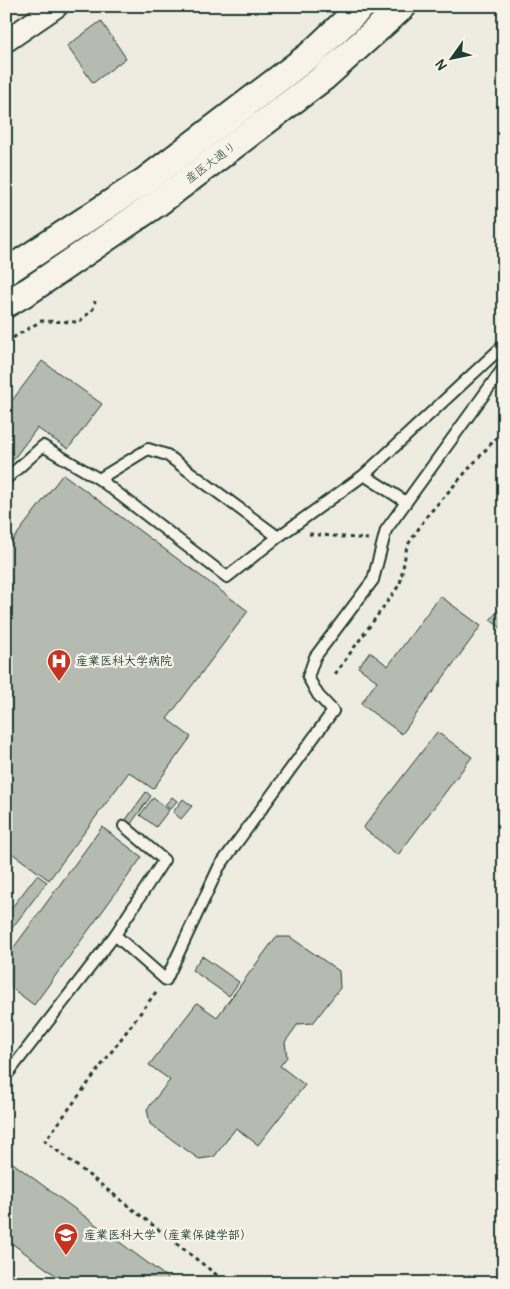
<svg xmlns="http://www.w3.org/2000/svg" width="510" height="1289" font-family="Pangolin,'Klee One',sans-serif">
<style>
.building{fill:#b5bbb0;stroke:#1f3d34}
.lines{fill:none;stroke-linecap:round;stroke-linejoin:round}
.service-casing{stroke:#1f3d34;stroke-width:14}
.minor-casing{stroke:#1f3d34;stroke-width:25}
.tertiary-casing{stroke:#1f3d34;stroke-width:30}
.path{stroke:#1f3d34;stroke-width:3;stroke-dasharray:4 4;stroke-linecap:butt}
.service{stroke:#f7f3e8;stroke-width:10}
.minor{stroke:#f7f3e8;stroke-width:21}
.tertiary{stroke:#f7f3e8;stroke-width:26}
.labels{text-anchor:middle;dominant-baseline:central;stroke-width:4.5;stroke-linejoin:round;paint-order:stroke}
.street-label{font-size:12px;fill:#1f3d34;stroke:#f7f3e8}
.poi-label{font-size:12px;font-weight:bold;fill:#1f3d34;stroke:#f7f3e8;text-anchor:start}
</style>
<rect width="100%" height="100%" fill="#eeece1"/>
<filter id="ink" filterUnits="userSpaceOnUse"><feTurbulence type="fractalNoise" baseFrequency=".02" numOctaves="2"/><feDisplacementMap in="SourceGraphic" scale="10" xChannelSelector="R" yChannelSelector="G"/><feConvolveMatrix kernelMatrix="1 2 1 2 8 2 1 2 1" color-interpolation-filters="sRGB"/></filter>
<g filter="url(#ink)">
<g class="building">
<path d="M101,21L126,58L93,83L67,46Z"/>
<path d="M42,361L102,404L68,449L37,428L6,469V406L7,407Z"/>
<path d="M63,474L248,611L167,719L191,737L153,789L129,772L49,880L6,849V549Z"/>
<path d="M440,596L481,626L402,734L361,704L377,681L358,667L370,652L388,666Z"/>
<path d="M504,604V630L490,620Z"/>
<path d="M437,732L472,757L398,855L363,828Z"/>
<path d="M146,792L151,796L130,825L125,821Z"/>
<path d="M172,797L177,801L170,809L165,805Z"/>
<path d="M153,798L169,810L156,827L140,815Z"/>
<path d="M183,799L192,806L181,819L173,812Z"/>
<path d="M102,827L142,857L34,1005L6,984V958Z"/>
<path d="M37,875L47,882L6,936V915Z"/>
<path d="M276,937H290L339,971L340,988L313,1023L298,1024L285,1042L287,1057L280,1066L305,1085L258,1145L236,1128L214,1157L199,1159L150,1124L147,1109L170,1080L149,1065L197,1003L217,1017Z"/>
<path d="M202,956L239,982L229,996L192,970Z"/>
<path d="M6,1158L168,1278L165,1283H66L6,1239Z"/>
</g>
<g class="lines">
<g class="service-casing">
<g id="service">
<path d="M364,475L406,502"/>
<path d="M6,479L43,446L99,479"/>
<path d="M278,537L167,455L148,449L99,479L227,577L278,537L364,475L504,345"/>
<path d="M115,935L166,980L219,867L333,711L318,695L308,677L315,657L373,580L386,530L504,367"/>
<path d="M6,1076L115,935L164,860L124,826"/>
</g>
</g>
<g class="minor-casing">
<path id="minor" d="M6,41L57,6"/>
</g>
<g class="tertiary-casing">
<g id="tertiary">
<path d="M6,272L146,180L310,55L362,6"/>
<path d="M6,304L30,290L159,202L323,78L403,6"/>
</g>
</g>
<g class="path">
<path d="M6,342L41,321L79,322L93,309L95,301"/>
<path d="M309,534L368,539"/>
<path d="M335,674L400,584L407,546L427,516L504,429"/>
<path d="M156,992L45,1141L227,1283"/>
</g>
<use href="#service" class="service"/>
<use href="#minor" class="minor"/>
<use href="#tertiary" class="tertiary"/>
</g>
</g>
<defs>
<g id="hospital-pin" transform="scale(1.25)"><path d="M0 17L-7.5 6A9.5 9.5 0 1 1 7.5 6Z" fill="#c8321e" stroke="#f7f3e8"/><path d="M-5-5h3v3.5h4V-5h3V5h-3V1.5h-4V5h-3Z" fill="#fff"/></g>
<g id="university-pin" transform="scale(1.25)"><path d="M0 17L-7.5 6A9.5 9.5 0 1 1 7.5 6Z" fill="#c8321e" stroke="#f7f3e8"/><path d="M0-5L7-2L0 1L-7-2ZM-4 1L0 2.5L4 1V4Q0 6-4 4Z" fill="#fff"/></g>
</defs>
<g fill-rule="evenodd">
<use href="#hospital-pin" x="59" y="661"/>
<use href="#university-pin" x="66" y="1235"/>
</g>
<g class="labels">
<g class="street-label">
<text transform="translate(211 163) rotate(-37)">産医大通り</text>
</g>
<g class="poi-label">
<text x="76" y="661">産業医科大学病院</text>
<text x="84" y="1235">産業医科大学（産業保健学部）</text>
</g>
</g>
<rect width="510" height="1289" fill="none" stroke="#f7f3e8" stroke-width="25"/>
<rect x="12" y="12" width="485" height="1264" fill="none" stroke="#1f3d34" stroke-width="2" filter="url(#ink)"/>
<g transform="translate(452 58) rotate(237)" stroke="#f7f3e8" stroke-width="4" paint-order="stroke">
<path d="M0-4L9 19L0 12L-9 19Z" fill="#1f3d34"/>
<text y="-8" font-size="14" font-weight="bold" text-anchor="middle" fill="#1f3d34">N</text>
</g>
</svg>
